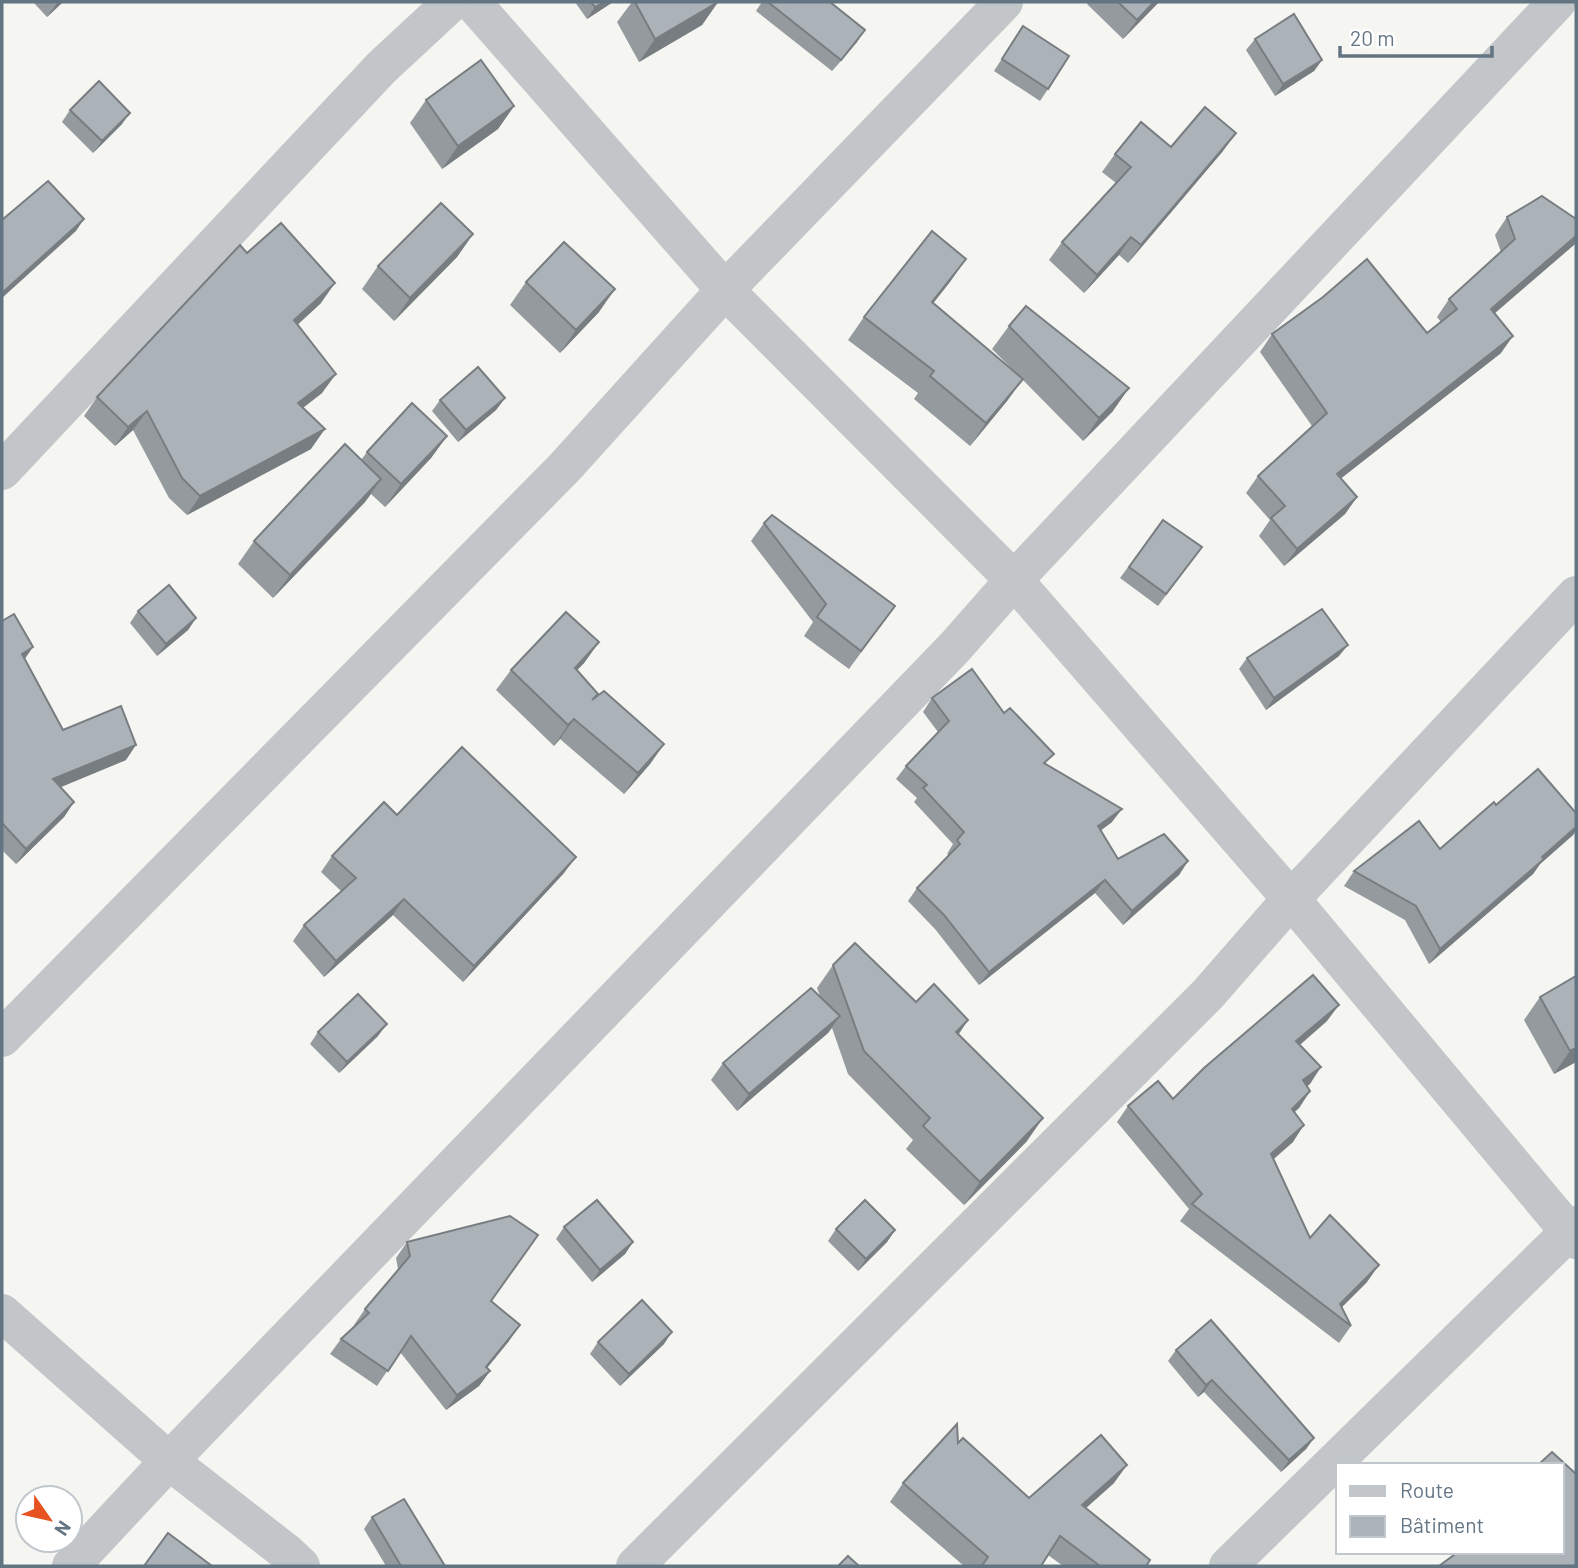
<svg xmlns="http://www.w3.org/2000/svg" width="1578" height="1568" font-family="Barlow,sans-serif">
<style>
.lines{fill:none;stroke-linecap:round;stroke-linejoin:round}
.minor{stroke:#c2c6c9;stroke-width:38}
.wall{fill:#949a9e}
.shaded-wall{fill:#787d81}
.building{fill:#acb3b8;stroke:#787d81;stroke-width:2}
</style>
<rect width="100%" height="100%" fill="#f5f5f1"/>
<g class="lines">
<g class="minor">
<path d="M472,2L725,290L1014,580L1291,899L1576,1240"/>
<path d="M2,471L382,67L452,2"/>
<path d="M2,1038L565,467L725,290L1004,2"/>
<path d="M2,1313L169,1461L286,1552L301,1566"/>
<path d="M71,1566L169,1461L955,647L1014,580L1557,2"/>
<path d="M635,1566L1208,994L1291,899L1576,595"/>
<path d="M1228,1566L1576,1225"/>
</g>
</g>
<g class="wall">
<path d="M33,2H63L47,17Z"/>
<path d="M575,2H613L587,19Z"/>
<path d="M632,2H718L702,25L639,62L617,22Z"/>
<path d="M762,2H830L857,42L832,71L756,11Z"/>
<path d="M1089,2H1159L1123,39L1087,4Z"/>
<path d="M1023,26L1048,89L1040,101L994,71Z"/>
<path d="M1255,39L1322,60L1314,71L1275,96L1246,50Z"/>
<path d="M426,100L514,106L498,129L442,169L410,123Z"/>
<path d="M70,110L122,124L93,153L62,122Z"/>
<path d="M1171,147L1223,151L1128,263L1119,255L1084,293L1049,260L1062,242L1116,183L1102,172L1115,154Z"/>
<path d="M1507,217L1575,244L1494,313L1501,353L1341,478L1357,497L1345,514L1284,566L1259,536L1270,520L1246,493L1258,476L1312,426L1260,352L1272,334L1427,333L1441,322L1437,317L1449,299L1501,252L1495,235Z"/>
<path d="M473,234L457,257L394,321L362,289L378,266Z"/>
<path d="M247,253L321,303L297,325L322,393L303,408L311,449L187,515L169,498L133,430L115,446L84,416L97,397Z"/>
<path d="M966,259L933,303L1015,372L992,349L1009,326L1113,411L1083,441L1022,379L1007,401L970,446L914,399L918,393L848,340L864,317Z"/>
<path d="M526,282L599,312L560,353L510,305Z"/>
<path d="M505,398L496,410L458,442L432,411L440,400Z"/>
<path d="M447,436L431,458L385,507L371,494L365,502L273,598L238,564L254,541L361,460L367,452Z"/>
<path d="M1163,520L1202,547L1158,606L1120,578Z"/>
<path d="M764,523L882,624L849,669L804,636L813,622L751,541Z"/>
<path d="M138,611L196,618L188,630L157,656L130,623Z"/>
<path d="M2,621L25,659L63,730L126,760L60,787L74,802L64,817L16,864L2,850Z"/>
<path d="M599,642L584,663L577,670L596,697L664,744L650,764L624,794L560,739L554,746L496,690L511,670Z"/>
<path d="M1339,656L1266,710L1239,669L1247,658Z"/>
<path d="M932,698L1004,713L1047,765L1112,822L1101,830L1118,859L1188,861L1179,875L1123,925L1095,893L979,985L935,929L908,901L917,888L949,855L947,854L953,844L914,802L917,798L896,779L906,766L938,732L923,712Z"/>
<path d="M1496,805L1573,835L1540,864L1533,874L1429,964L1405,920L1344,886L1354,871L1440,849Z"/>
<path d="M397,815L564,873L463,982L393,915L324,977L293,941L304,925L341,891L321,872L332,856Z"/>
<path d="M833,965L916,1002L968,1020L959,1034L1027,1141L964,1205L906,1149L913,1140L848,1074L832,1028L828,1033L737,1111L711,1080L723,1063L820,996L817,988Z"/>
<path d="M1540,997L1576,1062L1554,1074L1524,1020Z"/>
<path d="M1327,1021L1300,1045L1310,1084L1307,1086L1310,1091L1299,1108L1294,1112L1293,1142L1274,1159L1310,1238L1367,1282L1342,1307L1351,1326L1339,1343L1180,1221L1189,1209L1117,1122L1128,1106L1173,1099Z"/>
<path d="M318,1032L378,1036L339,1073L310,1044Z"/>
<path d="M564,1227L633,1242L625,1254L592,1282L556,1239Z"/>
<path d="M836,1229L895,1230L887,1242L858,1271L828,1241Z"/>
<path d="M407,1242L491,1301L509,1341L487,1368L490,1371L479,1386L446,1410L400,1352L377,1386L330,1354L341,1339L355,1326L354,1325L365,1309L398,1269L396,1258Z"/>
<path d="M598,1342L664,1344L620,1386L590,1354Z"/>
<path d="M1176,1350L1314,1438L1306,1449L1281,1472L1204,1392L1198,1397L1168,1361Z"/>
<path d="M958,1443L1029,1498L1114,1483L1086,1508L1146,1566H1063L1048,1555L1041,1566H964L890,1502L903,1483Z"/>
<path d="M372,1517L445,1566H386L364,1529Z"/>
</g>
<g class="shaded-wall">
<path d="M58,2H63L47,17Z"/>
<path d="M604,2H613L587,19L595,7Z"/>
<path d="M718,2L702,25L639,62L655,39Z"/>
<path d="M1154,2H1159L1123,39L1137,20Z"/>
<path d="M865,30L857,42L832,71L841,60Z"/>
<path d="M1322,60L1314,71L1275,96L1283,84Z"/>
<path d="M514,106L498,129L442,169L458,146Z"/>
<path d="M130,113L122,124L93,153L102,141Z"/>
<path d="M1236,133L1223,151L1128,263L1141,245Z"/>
<path d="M84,219L76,231L2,298V293Z"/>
<path d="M473,234L457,257L394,321L410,298Z"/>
<path d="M1576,236V242L1575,244L1479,327L1491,309Z"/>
<path d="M1131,237L1119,255L1084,293L1097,275Z"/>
<path d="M966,259L950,282L916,325L932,302Z"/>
<path d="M335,283L321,303L281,340L294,320Z"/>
<path d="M615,289L599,312L560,353L576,330Z"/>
<path d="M1513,336L1501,353L1325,491L1337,474Z"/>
<path d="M336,374L322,393L284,422L298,403Z"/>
<path d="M1023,379L1007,401L970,446L986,423Z"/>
<path d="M1129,388L1113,411L1083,441L1099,418Z"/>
<path d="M505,398L496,410L458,442L466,430Z"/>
<path d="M147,411L133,430L115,446L128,427Z"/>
<path d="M325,429L311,449L187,515L200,496Z"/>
<path d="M447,436L431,458L385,507L401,484Z"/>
<path d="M381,479L365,502L273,598L290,575Z"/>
<path d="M1357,497L1345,514L1284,566L1297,549Z"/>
<path d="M196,618L188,630L157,656L166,644Z"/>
<path d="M599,642L584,663L560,688L575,668Z"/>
<path d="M1348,645L1339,656L1266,710L1274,698Z"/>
<path d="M33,647L22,663V654Z"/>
<path d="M574,719L560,739L554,746L568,725Z"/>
<path d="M664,744L650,764L624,794L638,773Z"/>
<path d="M136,745L126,760L42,795L53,779Z"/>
<path d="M74,802L64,817L16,864L26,849Z"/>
<path d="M1122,809L1112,822L1088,840L1098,826Z"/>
<path d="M1576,827V831L1573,835L1540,864L1533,874L1429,964L1440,949Z"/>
<path d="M576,857L564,873L463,982L474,966Z"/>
<path d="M1188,861L1179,875L1123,925L1132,911Z"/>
<path d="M1105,880L1095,893L979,985L989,972Z"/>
<path d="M404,899L393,915L324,977L336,961Z"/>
<path d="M1339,1005L1327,1021L1284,1058L1296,1041Z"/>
<path d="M840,1016L828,1033L737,1111L749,1094Z"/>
<path d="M968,1020L952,1043L956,1032Z"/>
<path d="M387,1024L378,1036L339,1073L347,1062Z"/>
<path d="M1576,1048V1062L1554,1074L1570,1051Z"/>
<path d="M1321,1067L1310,1084L1292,1097L1303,1080Z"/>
<path d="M1310,1091L1299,1108L1280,1126L1292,1109Z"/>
<path d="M1043,1118L1027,1141L964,1205L980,1182Z"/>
<path d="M1304,1125L1293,1142L1260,1170L1271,1154Z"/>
<path d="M895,1230L887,1242L858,1271L866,1259Z"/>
<path d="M633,1242L625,1254L592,1282L600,1270Z"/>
<path d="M1379,1265L1367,1282L1335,1314L1340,1304Z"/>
<path d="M520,1325L509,1341L477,1380L490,1371L479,1386L446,1410L457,1395L486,1367Z"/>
<path d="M672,1332L664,1344L620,1386L629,1374Z"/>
<path d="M1212,1380L1204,1392L1198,1397L1206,1385Z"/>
<path d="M1314,1438L1306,1449L1281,1472L1289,1460Z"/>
<path d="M1127,1465L1114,1483L1069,1523L1082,1505Z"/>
</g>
<g class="building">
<path d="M591,2H604L595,7Z"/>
<path d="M635,2H718L655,39Z"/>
<path d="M768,2H830L865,30L841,60Z"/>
<path d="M1118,2H1154L1137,20Z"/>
<path d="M1294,14L1322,60L1283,84L1255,39Z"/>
<path d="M1023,26L1069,56L1048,89L1002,59Z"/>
<path d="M481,60L514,106L458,146L426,100Z"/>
<path d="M99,81L130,113L102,141L70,110Z"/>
<path d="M1205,107L1236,133L1141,245L1131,237L1097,275L1062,242L1131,167L1115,154L1141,122L1171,147Z"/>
<path d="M48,181L84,219L2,293V220Z"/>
<path d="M1542,196L1576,219V236L1491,309L1513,336L1337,474L1357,497L1297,549L1271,518L1285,506L1258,476L1327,413L1272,334L1323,297L1367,259L1427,333L1457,309L1449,299L1515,239L1507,217Z"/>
<path d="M441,203L473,234L410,298L378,266Z"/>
<path d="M281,223L335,283L294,320L336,374L298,403L325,429L200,496L182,478L147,411L128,427L97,397L240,245L247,253Z"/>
<path d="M932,231L966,259L932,302L1023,379L986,423L930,376L934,371L864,317Z"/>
<path d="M564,242L615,289L576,330L526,282Z"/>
<path d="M1026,306L1129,388L1099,418L1009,326Z"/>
<path d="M478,367L505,398L466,430L440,400Z"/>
<path d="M412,403L447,436L401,484L367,452Z"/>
<path d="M345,444L381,479L290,575L254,541Z"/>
<path d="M772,515L895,606L861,651L817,617L826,604L764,523Z"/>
<path d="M1163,520L1202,547L1166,594L1129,567Z"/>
<path d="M169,585L196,618L166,644L138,611Z"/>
<path d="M1322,609L1348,645L1274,698L1247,658Z"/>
<path d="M566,612L599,642L575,668L598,694L592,700L604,691L664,744L638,773L574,719L568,725L511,670Z"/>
<path d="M14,614L33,647L22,654L63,730L121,706L136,745L53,779L74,802L26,849L2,823V621Z"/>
<path d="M972,669L1004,713L1010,708L1054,754L1044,763L1122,809L1098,826L1118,859L1164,834L1188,861L1132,911L1105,880L989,972L944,915L917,888L960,844L957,840L964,832L923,788L927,785L906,766L949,721L932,698Z"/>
<path d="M462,747L576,857L474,966L404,899L336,961L304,925L356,878L332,856L384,802L397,815Z"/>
<path d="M1538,769L1576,813V827L1542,857L1544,859L1440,949L1416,906L1354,871L1419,821L1440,849L1494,802L1496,805Z"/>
<path d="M855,943L916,1002L934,984L968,1020L956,1032L1043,1118L980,1182L923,1126L930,1118L864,1051L833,965Z"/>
<path d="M1313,975L1339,1005L1296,1041L1321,1067L1303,1080L1310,1091L1292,1109L1304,1125L1271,1154L1310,1238L1330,1215L1379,1265L1340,1304L1351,1326L1192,1204L1202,1194L1128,1106L1158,1081L1173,1099L1204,1068Z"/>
<path d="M1576,976V1048L1570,1051L1540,997Z"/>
<path d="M811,988L840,1016L749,1094L723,1063Z"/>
<path d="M358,994L387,1024L347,1062L318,1032Z"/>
<path d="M597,1200L633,1242L600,1270L564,1227Z"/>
<path d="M865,1200L895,1230L866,1259L836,1229Z"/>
<path d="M510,1216L538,1235L491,1301L520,1325L486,1367L490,1371L457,1395L411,1336L388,1371L341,1339L369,1313L365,1309L410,1256L407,1242Z"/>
<path d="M642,1300L672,1332L629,1374L598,1342Z"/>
<path d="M1211,1320L1314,1438L1289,1460L1212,1380L1206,1385L1176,1350Z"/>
<path d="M957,1424L958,1443L963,1438L1029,1498L1101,1435L1127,1465L1082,1505L1150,1560L1146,1566H1100L1060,1536L1041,1566H982L988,1557L903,1483Z"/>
<path d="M1552,1452L1576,1474V1566H1439L1458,1552H1562V1465H1538Z"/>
<path d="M404,1499L445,1566H401L372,1517Z"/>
<path d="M168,1533L212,1566H144Z"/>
<path d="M848,1556L859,1566H838Z"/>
</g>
<rect width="1578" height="1568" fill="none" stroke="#637483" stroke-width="7"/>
<rect x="1336" y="1463" width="228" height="91" fill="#ffffff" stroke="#c1c7cd" stroke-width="2"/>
<rect x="1350" y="1486" width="35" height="10" fill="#c2c6c9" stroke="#c1c7cd" stroke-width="2"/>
<text x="1400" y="1498" font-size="21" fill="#637483">Route</text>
<rect x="1350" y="1516" width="35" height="21" fill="#acb3b8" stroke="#c1c7cd" stroke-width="2"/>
<text x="1400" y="1533" font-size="21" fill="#637483">Bâtiment</text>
<g transform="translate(49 1519) rotate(124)"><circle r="33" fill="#ffffff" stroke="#c1c7cd" stroke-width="2"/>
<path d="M0-5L12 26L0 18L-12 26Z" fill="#e75320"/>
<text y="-10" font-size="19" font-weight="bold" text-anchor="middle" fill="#637483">N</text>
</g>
<path d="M1340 46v10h152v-10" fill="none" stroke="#637483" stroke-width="3.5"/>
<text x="1350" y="46" font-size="21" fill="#637483" stroke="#ffffff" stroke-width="5" paint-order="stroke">20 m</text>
</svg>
